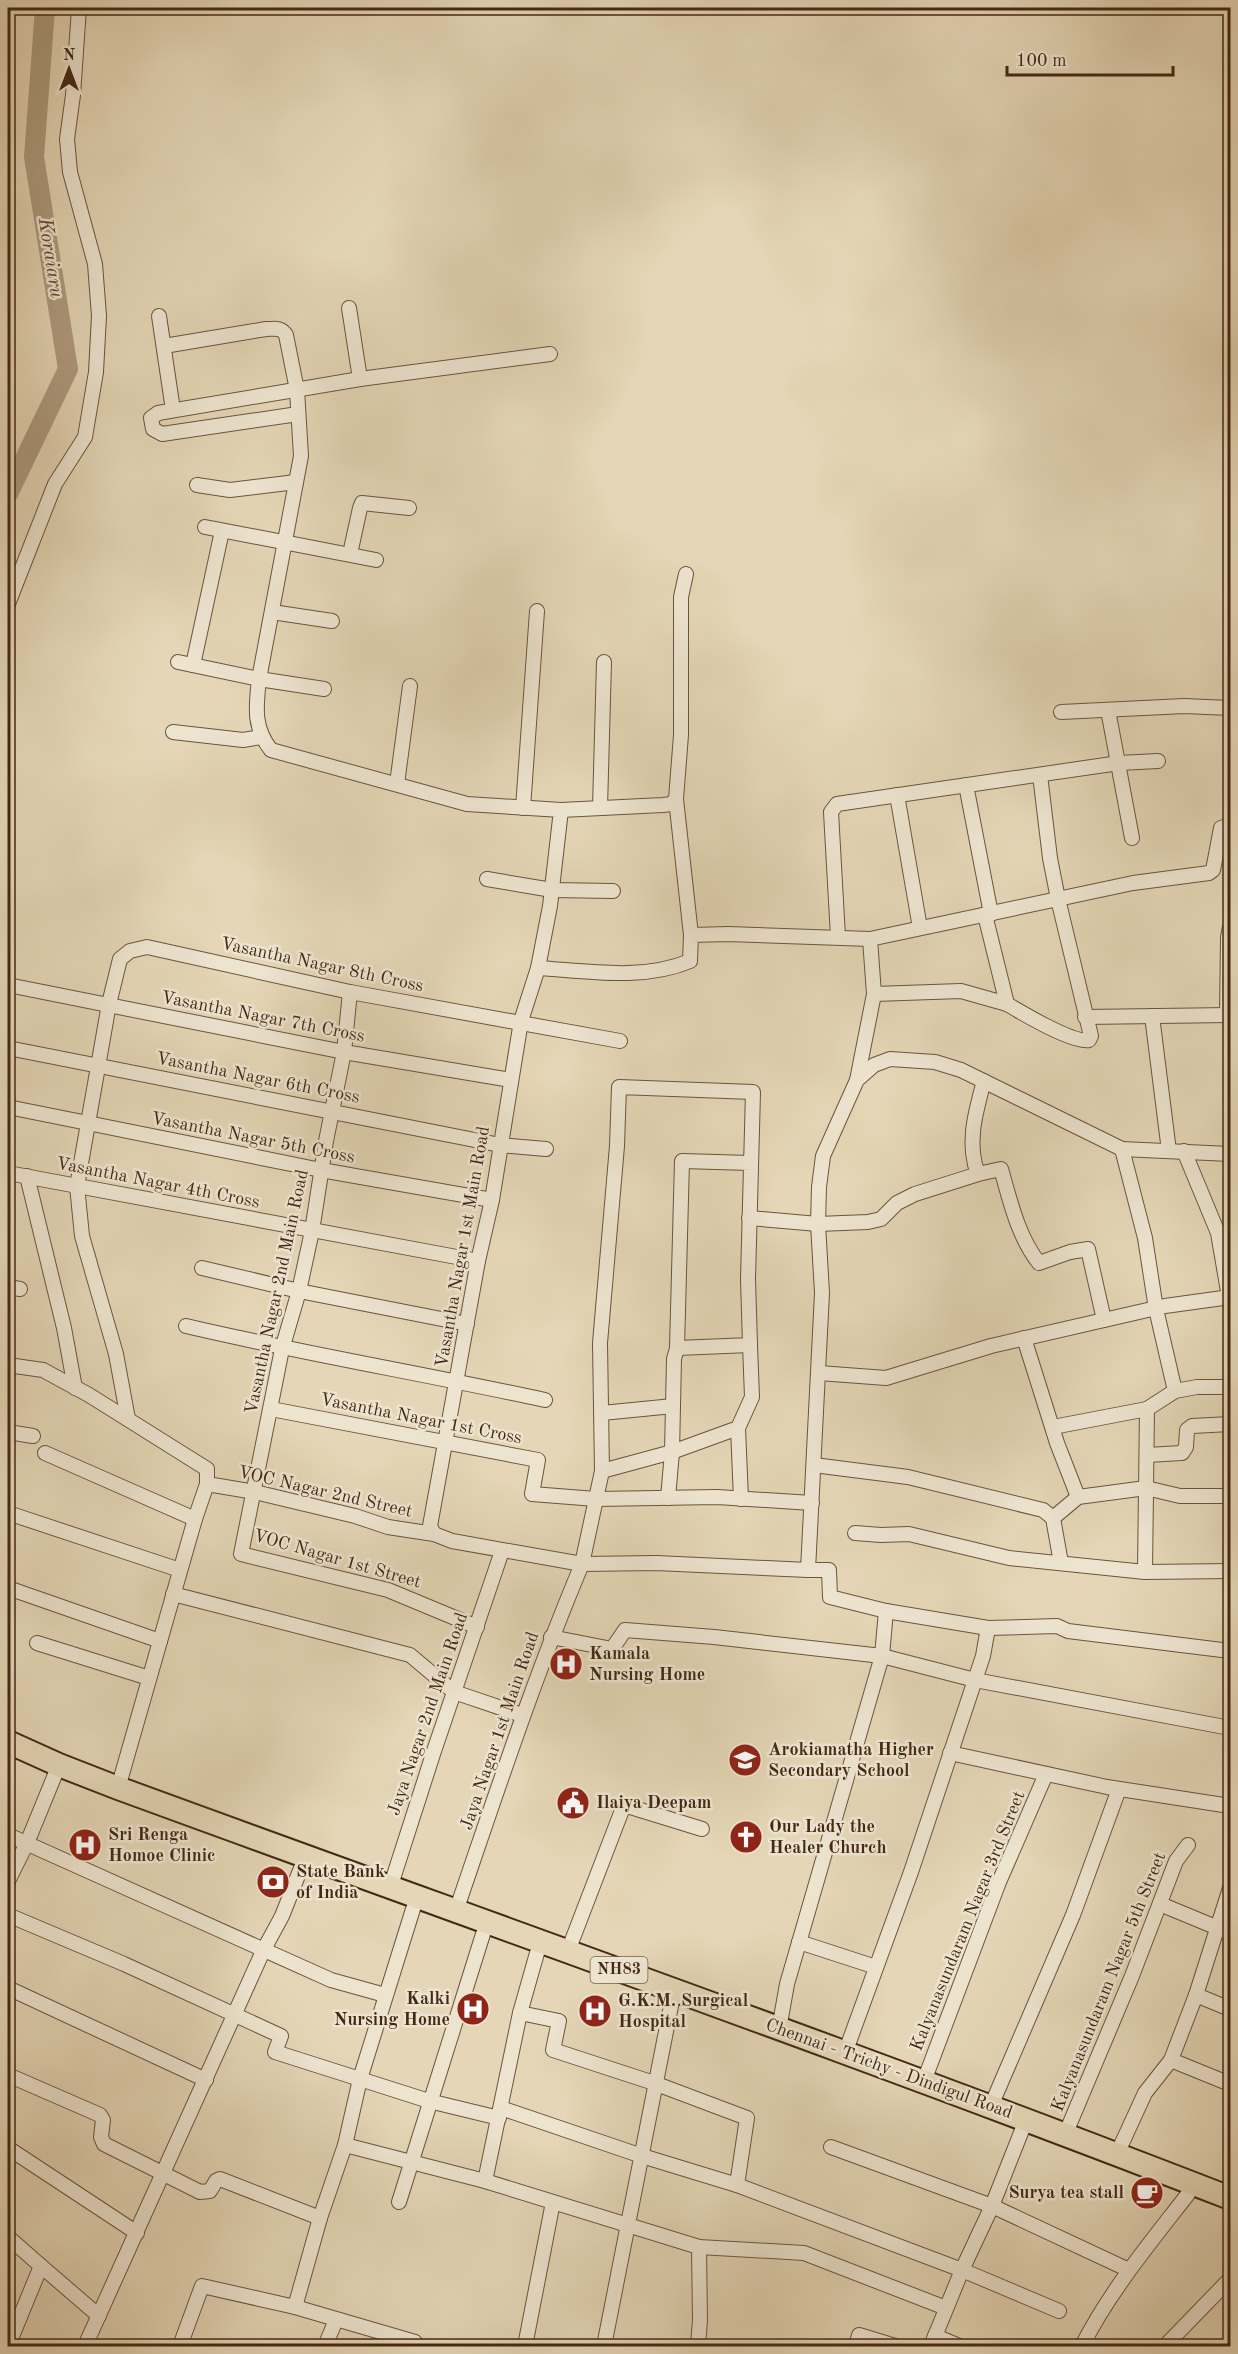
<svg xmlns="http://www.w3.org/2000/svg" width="1238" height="2354" font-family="'Old Standard TT',serif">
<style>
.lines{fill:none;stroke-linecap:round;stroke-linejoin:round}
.river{stroke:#ae9b7f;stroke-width:20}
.minor-casing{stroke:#6c543d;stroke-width:16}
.trunk-casing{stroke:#442815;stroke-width:26}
.minor{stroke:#ede4d0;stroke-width:14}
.trunk{stroke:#e4d6b6;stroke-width:22}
.labels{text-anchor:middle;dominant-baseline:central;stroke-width:5;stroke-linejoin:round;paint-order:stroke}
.shield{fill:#ede4d0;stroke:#77604d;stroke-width:1.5}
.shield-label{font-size:16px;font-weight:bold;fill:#442815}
.street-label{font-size:18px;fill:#442815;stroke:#ede4d0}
.poi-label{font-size:18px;font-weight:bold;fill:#442815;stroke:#ede4d0;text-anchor:start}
.water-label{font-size:20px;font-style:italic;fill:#5e4530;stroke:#ede4d0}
</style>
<rect width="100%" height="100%" fill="#e4d6b6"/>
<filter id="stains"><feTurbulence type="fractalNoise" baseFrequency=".00333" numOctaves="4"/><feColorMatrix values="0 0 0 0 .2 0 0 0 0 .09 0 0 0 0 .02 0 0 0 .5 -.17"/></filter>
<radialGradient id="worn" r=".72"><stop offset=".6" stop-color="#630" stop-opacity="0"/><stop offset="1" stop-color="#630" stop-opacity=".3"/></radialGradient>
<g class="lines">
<path class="river" d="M8,494L68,369L34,157L45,8"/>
<g class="minor-casing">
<g id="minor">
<path d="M349,308L360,379"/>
<path d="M159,316L173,410"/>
<path d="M164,346L266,329C275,329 281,327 286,335L297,390L301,456L259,679L324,689"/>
<path d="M298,414L162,434L153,429L151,418L158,413L360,379L550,354"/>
<path d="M197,485L230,490L296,482"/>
<path d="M205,527L376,560"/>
<path d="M350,554L360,508L362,503L409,508"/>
<path d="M8,604L55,484L85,437L96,372L99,316L95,264L70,172L67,139L73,95L79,8"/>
<path d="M272,612L332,621"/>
<path d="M178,662L259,679C256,707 253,727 271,750L467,804L561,810L550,906L538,968L521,1021L492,1200L478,1261L430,1526L434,1534"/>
<path d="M193,665L222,531"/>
<path d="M1108,710L1132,838"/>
<path d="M1061,712L1184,706L1230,708"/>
<path d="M173,732L243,740L261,737"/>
<path d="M397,784L410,686"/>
<path d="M966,785L991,914"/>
<path d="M897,795L920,928"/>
<path d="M676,799L691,935"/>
<path d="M523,808L537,611"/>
<path d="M600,808L604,662"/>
<path d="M561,810L663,805L671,804L676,799L681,735V597L686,574"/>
<path d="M487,879L552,890L613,891"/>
<path d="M838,937L831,812L837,804L1119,763L1158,761"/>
<path d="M870,939L874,994L961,991L1007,1004L985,915"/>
<path d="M538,968C587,971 643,981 690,961L691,935L728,934L870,939L1133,883L1209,873L1213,870L1221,828L1230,825"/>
<path d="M8,985L344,1052L511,1080"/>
<path d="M350,992L344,1052L326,1141L312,1231L299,1291L282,1349L241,1554L388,1590L477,1627"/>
<path d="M1007,1004C1022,1013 1074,1044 1089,1040L1091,1036L1058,899L1050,858L1040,775"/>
<path d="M1227,1015L1228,937L1230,927"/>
<path d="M1152,1016L1169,1151"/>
<path d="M1085,1017L1230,1015"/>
<path d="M8,1048L500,1145L546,1149"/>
<path d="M857,1080L874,994"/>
<path d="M8,1107L321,1170L492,1200"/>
<path d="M1122,1149L1145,1238L1156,1309L1175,1391"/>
<path d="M1184,1151L1218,1233L1230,1303"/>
<path d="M8,1173L478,1261"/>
<path d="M978,1174C966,1143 976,1111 984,1081"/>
<path d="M27,1176L64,1328L75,1388"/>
<path d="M749,1218L818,1224L868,1222L881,1219L897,1203L915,1194L978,1174L1001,1169C1010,1200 1018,1237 1039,1263L1070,1252L1088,1249L1104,1320"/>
<path d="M202,1268L299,1291L467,1324"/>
<path d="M8,1287L20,1289"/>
<path d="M186,1326C305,1354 426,1374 545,1400"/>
<path d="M1024,1338L1057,1443L1078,1497"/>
<path d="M8,1365L43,1370L89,1395L207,1469V1484L195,1519L118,1788"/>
<path d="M819,1373L886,1378L991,1346L1165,1306L1230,1297"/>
<path d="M271,1409L538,1460L532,1494L596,1499L717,1497L812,1503"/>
<path d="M602,1413L673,1406L674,1359L677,1348"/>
<path d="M128,1419L116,1354L82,1236L77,1186L109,1004L120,959L130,951L147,947L350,992L620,1041"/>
<path d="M1053,1427L1147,1409"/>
<path d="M738,1428L741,1499"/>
<path d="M8,1432L33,1436"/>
<path d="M45,1453L195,1519"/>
<path d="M1147,1455L1182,1453L1186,1447L1187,1430L1192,1426L1230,1424"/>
<path d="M814,1465L908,1477L1043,1510L1053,1518L1061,1563"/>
<path d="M602,1471L672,1452L738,1428L752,1397L750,1345"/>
<path d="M207,1484L255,1492L355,1516L388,1527L434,1534L452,1541L582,1564L602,1471L600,1343L617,1146L619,1087L753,1092L748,1279L750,1345L677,1348L682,1161L750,1163"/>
<path d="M668,1498L672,1452L673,1406"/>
<path d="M8,1513L180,1570"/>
<path d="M1053,1518L1078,1497L1146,1488L1180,1496H1230"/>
<path d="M855,1533L881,1535L909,1534L1009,1558L1145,1572L1147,1409L1175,1391L1197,1387H1230"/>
<path d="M808,1570H829L830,1597L886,1611L988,1628L1057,1626L1068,1631L1230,1651"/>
<path d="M1145,1572L1230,1571"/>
<path d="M8,1588L160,1641"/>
<path d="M173,1594L410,1655L454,1692L522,1715"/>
<path d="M551,1637L612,1649L625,1630L714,1637L882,1656L975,1680L1230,1728"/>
<path d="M37,1643L149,1678"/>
<path d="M950,1753L1107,1787L1230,1806"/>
<path d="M8,1835L331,1980L385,1995"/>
<path d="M8,1881L27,1843L59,1765"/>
<path d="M390,1888L434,1751L502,1551"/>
<path d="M1160,1904L1230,1933"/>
<path d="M456,1911C496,1794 534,1678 582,1564L656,1563L808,1570L822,1293L818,1224L819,1187L823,1156L857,1080L874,1065L890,1059L935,1062L961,1070L1122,1149L1230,1154"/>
<path d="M8,1915L124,1964L281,2036L275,2052L429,2101L499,2118"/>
<path d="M799,1942L876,1967"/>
<path d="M568,1951L624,1805L702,1829"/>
<path d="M8,1988L206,2080"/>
<path d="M1196,1995L1230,2009"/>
<path d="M520,2013L559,2021L553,2050L654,2083L747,2118L737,2185L962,2270L1059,2311"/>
<path d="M779,2029L787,1984L882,1656L886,1611"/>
<path d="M845,2053L911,1872L983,1656L988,1628"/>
<path d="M1171,2060L1230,2084"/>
<path d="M8,2075L100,2115L103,2120L101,2137L104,2144L200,2192L210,2191L216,2181L220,2179L320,2218"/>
<path d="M924,2081L999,1882L1046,1774"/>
<path d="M991,2106L1073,1915L1119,1789"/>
<path d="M501,2108L642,2156L737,2185"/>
<path d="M1065,2135L1132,1976L1176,1861L1188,1845"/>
<path d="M345,2145L485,2181L699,2247L804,2253L946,2308"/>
<path d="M831,2147L992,2206L1129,2270"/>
<path d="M8,2148L137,2233"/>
<path d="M1117,2154L1145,2093L1171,2060L1196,1995L1230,1888"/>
<path d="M485,2181L520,2013L537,1953"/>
<path d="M399,2202L483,1934"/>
<path d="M8,2237L41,2266L8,2346"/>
<path d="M41,2266L99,2316"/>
<path d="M295,2307L320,2218L345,2145L360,2079L413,1909"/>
<path d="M935,2336L959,2346"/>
<path d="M85,2346L263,1951L282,1916L301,1868"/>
<path d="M180,2346L202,2286L295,2307L415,2342"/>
<path d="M325,2346L336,2320"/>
<path d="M525,2346L553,2202"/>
<path d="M604,2346L672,2001L678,1990"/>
<path d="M698,2346L700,2320L699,2247"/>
<path d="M856,2346L859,2335L895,2346"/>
<path d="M931,2346L962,2270L992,2206L1026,2120"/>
<path d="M1082,2346C1110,2291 1150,2243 1188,2194"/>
<path d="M1165,2346L1230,2279"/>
</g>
</g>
<g class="trunk-casing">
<path id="trunk" d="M8,1742L59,1765L118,1788C489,1924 862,2055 1230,2198"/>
</g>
<use href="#minor" class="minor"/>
<use href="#trunk" class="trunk"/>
</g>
<defs>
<g id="hospital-disc" transform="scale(1.725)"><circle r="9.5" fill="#8f2418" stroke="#ede4d0"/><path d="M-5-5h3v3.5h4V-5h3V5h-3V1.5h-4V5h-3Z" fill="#fff"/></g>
<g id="school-disc" transform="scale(1.725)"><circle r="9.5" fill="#8f2418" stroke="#ede4d0"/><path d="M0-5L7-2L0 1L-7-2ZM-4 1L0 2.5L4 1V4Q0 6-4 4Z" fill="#fff"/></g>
<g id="civic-disc" transform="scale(1.725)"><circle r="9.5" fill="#8f2418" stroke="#ede4d0"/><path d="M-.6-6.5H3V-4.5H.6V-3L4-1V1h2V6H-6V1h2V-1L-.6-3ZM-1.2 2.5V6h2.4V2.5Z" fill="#fff"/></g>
<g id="church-disc" transform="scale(1.725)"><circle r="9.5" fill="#8f2418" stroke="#ede4d0"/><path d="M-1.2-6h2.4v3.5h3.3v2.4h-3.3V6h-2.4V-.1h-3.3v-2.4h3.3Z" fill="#fff"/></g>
<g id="bank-disc" transform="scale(1.725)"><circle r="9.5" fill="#8f2418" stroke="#ede4d0"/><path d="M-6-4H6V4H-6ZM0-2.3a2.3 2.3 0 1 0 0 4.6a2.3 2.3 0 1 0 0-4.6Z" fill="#fff"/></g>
<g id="cafe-disc" transform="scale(1.725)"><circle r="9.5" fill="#8f2418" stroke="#ede4d0"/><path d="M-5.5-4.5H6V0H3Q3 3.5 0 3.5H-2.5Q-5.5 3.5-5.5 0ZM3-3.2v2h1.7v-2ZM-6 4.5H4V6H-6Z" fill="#fff"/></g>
</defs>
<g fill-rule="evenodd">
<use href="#hospital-disc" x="566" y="1664"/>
<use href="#school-disc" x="745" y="1760"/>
<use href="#civic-disc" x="573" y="1803"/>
<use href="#church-disc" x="746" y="1837"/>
<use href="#hospital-disc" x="85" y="1845"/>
<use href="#bank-disc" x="273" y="1882"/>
<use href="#hospital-disc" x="473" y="2009"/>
<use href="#hospital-disc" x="595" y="2011"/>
<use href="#cafe-disc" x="1147" y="2193"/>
</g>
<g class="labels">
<rect class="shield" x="590.5" y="1957" width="57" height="26" rx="4.5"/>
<g class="shield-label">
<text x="619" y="1970">NH83</text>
</g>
<g class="street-label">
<text transform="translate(322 965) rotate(12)">Vasantha Nagar 8th Cross</text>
<text transform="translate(263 1017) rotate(11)">Vasantha Nagar 7th Cross</text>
<text transform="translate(258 1078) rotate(11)">Vasantha Nagar 6th Cross</text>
<text transform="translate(253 1138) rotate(11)">Vasantha Nagar 5th Cross</text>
<text transform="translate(158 1183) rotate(11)">Vasantha Nagar 4th Cross</text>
<text transform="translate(463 1247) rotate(-80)">Vasantha Nagar 1st Main Road</text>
<text transform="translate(277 1292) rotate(-78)">Vasantha Nagar 2nd Main Road</text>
<text transform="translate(421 1419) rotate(11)">Vasantha Nagar 1st Cross</text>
<text transform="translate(325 1492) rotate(13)">VOC Nagar 2nd Street</text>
<text transform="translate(337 1559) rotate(16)">VOC Nagar 1st Street</text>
<text transform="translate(428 1714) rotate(-71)">Jaya Nagar 2nd Main Road</text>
<text transform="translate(500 1731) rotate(-71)">Jaya Nagar 1st Main Road</text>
<text transform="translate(968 1921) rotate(-68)">Kalyanasundaram Nagar 3rd Street</text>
<text transform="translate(1109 1982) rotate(-68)">Kalyanasundaram Nagar 5th Street</text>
<text transform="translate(889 2069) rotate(20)">Chennai - Trichy - Dindigul Road</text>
</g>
<g class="poi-label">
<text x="589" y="1654">Kamala<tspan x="589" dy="21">Nursing Home</tspan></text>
<text x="768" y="1750">Arokiamatha Higher<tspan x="768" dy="21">Secondary School</tspan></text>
<text x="596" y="1803">Ilaiya Deepam</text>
<text x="769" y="1827">Our Lady the<tspan x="769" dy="21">Healer Church</tspan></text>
<text x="108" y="1835">Sri Renga<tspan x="108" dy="21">Homoe Clinic</tspan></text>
<text x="296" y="1872">State Bank<tspan x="296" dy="21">of India</tspan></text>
<text x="450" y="1999" text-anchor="end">Kalki<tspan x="450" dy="21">Nursing Home</tspan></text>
<text x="618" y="2001">G.K.M. Surgical<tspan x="618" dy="21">Hospital</tspan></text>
<text x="1124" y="2193" text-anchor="end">Surya tea stall</text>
</g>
<g class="water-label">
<text transform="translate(50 258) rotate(81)">Koraiaru</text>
</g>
</g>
<rect width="1238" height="2354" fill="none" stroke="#e4d6b6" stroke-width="30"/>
<rect x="9" y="9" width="1220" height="2336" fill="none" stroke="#442815" stroke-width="3"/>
<rect x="15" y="15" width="1208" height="2324" fill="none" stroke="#442815" stroke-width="1.5"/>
<g transform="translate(69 69)" stroke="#ede4d0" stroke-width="4.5" paint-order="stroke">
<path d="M0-4.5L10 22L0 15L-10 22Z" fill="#442815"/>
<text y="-9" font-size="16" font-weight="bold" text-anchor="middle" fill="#442815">N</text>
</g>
<path d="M1007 66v9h166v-9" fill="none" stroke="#442815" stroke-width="3"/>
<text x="1016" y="66" font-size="18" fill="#442815" stroke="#ede4d0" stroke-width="4.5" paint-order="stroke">100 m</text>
<rect width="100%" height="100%" filter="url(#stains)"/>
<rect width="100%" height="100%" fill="url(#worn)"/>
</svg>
